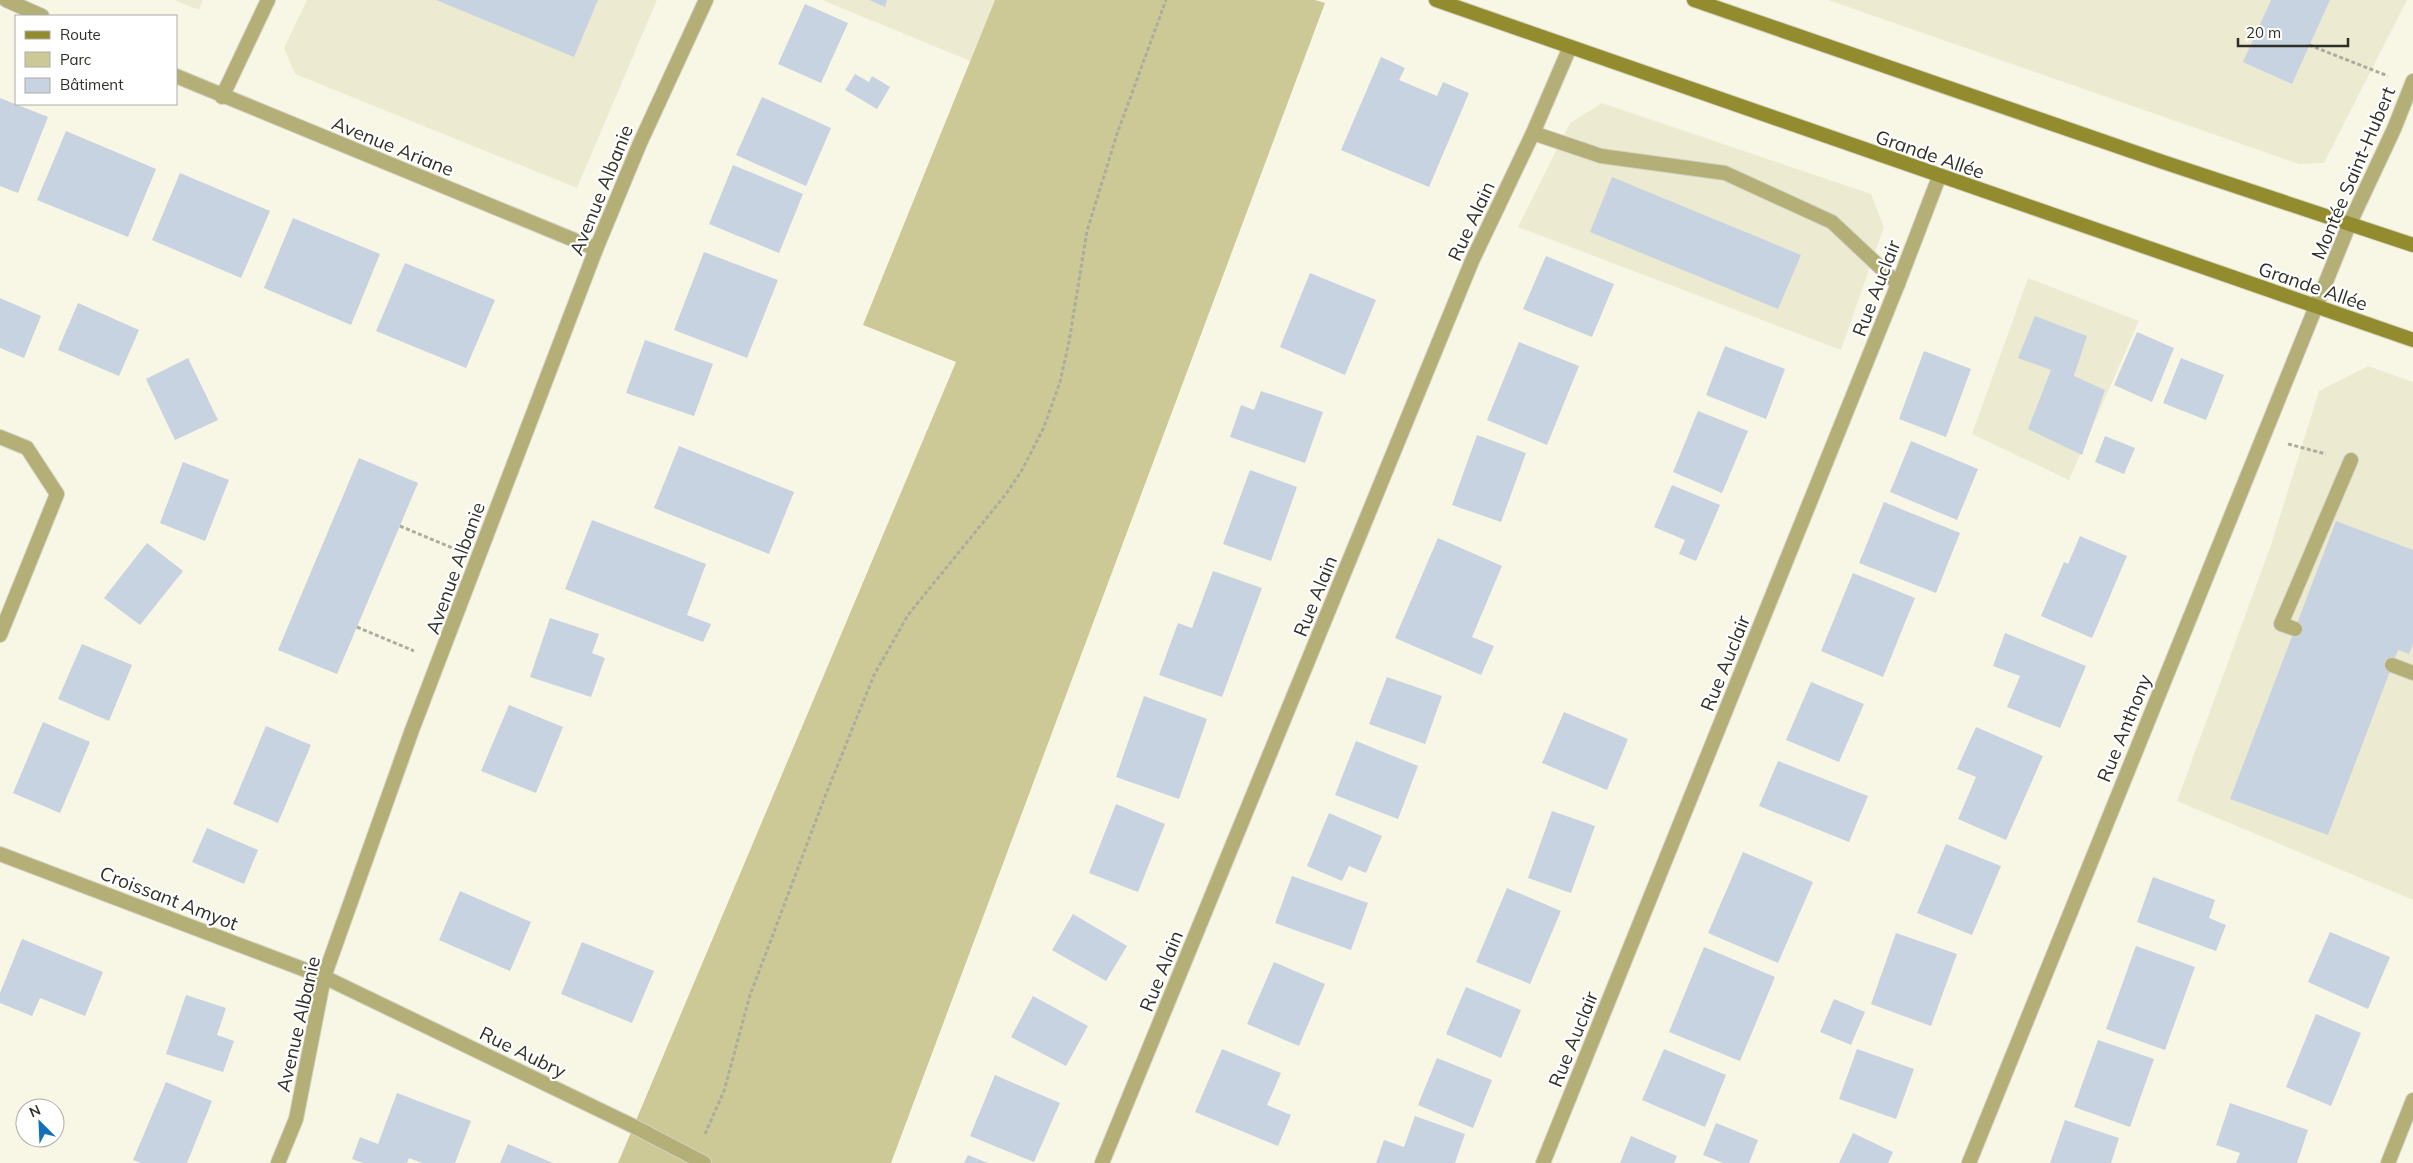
<svg xmlns="http://www.w3.org/2000/svg" width="2413" height="1163" font-family="Mulish,sans-serif">
<style>
.built{fill:#ecebd2}
.green{fill:#ccc996}
.building{fill:#c7d3e0}
.lines{fill:none;stroke-linecap:round;stroke-linejoin:round}
.service-casing{stroke:#d4d3c4;stroke-width:16}
.minor-casing{stroke:#d4d3c4;stroke-width:16}
.tertiary-casing{stroke:#d4d3c4;stroke-width:16}
.secondary-casing{stroke:#d4d3c4;stroke-width:16}
.path{stroke:#adac9f;stroke-width:3;stroke-dasharray:4 2.5;stroke-linecap:butt}
.service{stroke:#b3af77;stroke-width:14}
.minor{stroke:#b3af77;stroke-width:14}
.tertiary{stroke:#b3af77;stroke-width:14}
.secondary{stroke:#938c2e;stroke-width:14}
.labels{text-anchor:middle;dominant-baseline:central;stroke-width:4.5;stroke-linejoin:round;paint-order:stroke}
.street-label{font-size:19px;fill:#2f2f28;stroke:#fff}
</style>
<rect width="100%" height="100%" fill="#f8f7e6"/>
<g class="built">
<path d="M174,0H203L199,10Z"/>
<path d="M307,0H657L577,188L295,74L284,48Z"/>
<path d="M822,0H995L970,61Z"/>
<path d="M1828,0H2407L2324,163L2299,164Z"/>
<path d="M1602,103L1871,194L1884,227L1841,350L1518,227L1570,123Z"/>
<path d="M2028,278L2139,321L2069,480L1972,434Z"/>
<path d="M2368,366L2413,382V900L2177,801L2271,545L2319,391Z"/>
</g>
<path class="green" d="M995,0H1315L1325,3L891,1163H618L956,362L863,325Z"/>
<g class="building">
<path d="M436,0H598L574,57Z"/>
<path d="M869,0H887L885,7Z"/>
<path d="M2271,0H2330L2292,84L2243,62Z"/>
<path d="M805,4L848,23L821,83L778,64Z"/>
<path d="M1381,57L1405,68L1399,80L1437,96L1443,82L1469,93L1429,187L1341,150Z"/>
<path d="M855,74L869,82L872,76L890,87L877,109L845,90Z"/>
<path d="M762,97L831,128L806,186L736,155Z"/>
<path d="M0,98L48,117L18,193L0,186Z"/>
<path d="M66,131L156,169L128,237L37,200Z"/>
<path d="M733,165L803,194L779,253L709,224Z"/>
<path d="M180,173L270,211L241,278L152,240Z"/>
<path d="M1612,177L1801,255L1778,309L1590,232Z"/>
<path d="M293,218L380,254L351,325L264,288Z"/>
<path d="M704,252L778,280L747,358L674,330Z"/>
<path d="M1546,256L1614,284L1592,337L1523,309Z"/>
<path d="M405,263L495,300L466,368L376,331Z"/>
<path d="M1310,273L1376,300L1345,375L1280,347Z"/>
<path d="M0,298L41,316L24,358L0,348Z"/>
<path d="M78,303L139,330L119,376L58,350Z"/>
<path d="M2035,316L2087,336L2074,376L2105,390L2082,455L2028,429L2051,370L2018,358Z"/>
<path d="M2137,332L2174,348L2152,402L2114,385Z"/>
<path d="M645,340L713,364L694,416L626,393Z"/>
<path d="M1519,342L1579,366L1547,445L1487,420Z"/>
<path d="M1725,346L1785,369L1766,419L1706,395Z"/>
<path d="M1924,351L1971,369L1946,437L1899,419Z"/>
<path d="M188,358L218,420L175,440L146,379Z"/>
<path d="M2181,358L2224,375L2206,420L2163,403Z"/>
<path d="M1261,391L1323,412L1305,463L1230,437L1241,405L1254,410Z"/>
<path d="M1698,411L1748,431L1722,493L1673,472Z"/>
<path d="M1477,435L1526,453L1501,522L1452,505Z"/>
<path d="M2105,436L2135,448L2124,474L2095,462Z"/>
<path d="M1911,441L1978,469L1957,520L1890,492Z"/>
<path d="M679,446L794,492L769,554L654,508Z"/>
<path d="M359,458L418,483L337,674L278,650Z"/>
<path d="M183,462L229,480L205,541L160,523Z"/>
<path d="M1250,470L1297,487L1271,561L1223,544Z"/>
<path d="M1672,485L1720,505L1696,561L1679,554L1685,540L1654,527Z"/>
<path d="M1884,502L1960,533L1936,593L1859,563Z"/>
<path d="M592,520L706,564L687,615L711,624L703,642L565,589Z"/>
<path d="M2336,521L2413,550V644L2409,654L2398,650L2328,835L2230,799Z"/>
<path d="M2080,536L2127,556L2092,638L2041,616L2064,562L2068,564Z"/>
<path d="M1438,538L1502,566L1472,637L1494,646L1481,675L1395,638Z"/>
<path d="M147,543L183,571L140,625L104,598Z"/>
<path d="M1213,571L1262,588L1222,697L1159,675L1178,623L1192,628Z"/>
<path d="M1853,573L1915,598L1883,677L1821,651Z"/>
<path d="M550,618L599,634L592,653L605,658L591,697L530,677Z"/>
<path d="M2005,633L2086,666L2060,728L2007,707L2020,676L1993,666Z"/>
<path d="M82,644L132,665L109,721L58,699Z"/>
<path d="M1387,677L1442,696L1425,744L1369,724Z"/>
<path d="M1811,682L1864,704L1839,762L1786,740Z"/>
<path d="M1144,696L1207,719L1179,799L1116,777Z"/>
<path d="M509,705L563,727L536,793L481,771Z"/>
<path d="M1564,712L1628,739L1607,790L1542,763Z"/>
<path d="M43,722L90,742L60,813L13,793Z"/>
<path d="M266,726L311,745L278,823L233,804Z"/>
<path d="M1976,727L2043,756L2006,840L1958,819L1976,777L1957,769Z"/>
<path d="M1356,741L1418,766L1398,819L1335,795Z"/>
<path d="M1778,761L1868,796L1849,842L1759,806Z"/>
<path d="M1116,804L1165,824L1138,892L1089,873Z"/>
<path d="M1552,811L1595,826L1571,893L1528,878Z"/>
<path d="M1329,813L1382,836L1366,873L1349,866L1342,881L1307,866Z"/>
<path d="M207,828L258,850L244,884L192,862Z"/>
<path d="M1946,844L2001,866L1972,935L1917,913Z"/>
<path d="M1743,852L1813,882L1778,963L1708,933Z"/>
<path d="M1292,876L1368,903L1351,950L1275,923Z"/>
<path d="M2153,877L2215,900L2209,918L2226,925L2216,951L2137,922Z"/>
<path d="M1507,888L1561,911L1530,984L1476,962Z"/>
<path d="M460,891L531,922L510,971L439,940Z"/>
<path d="M1073,914L1127,946L1106,981L1052,950Z"/>
<path d="M2330,932L2390,957L2368,1009L2308,982Z"/>
<path d="M1896,933L1957,954L1931,1026L1871,1004Z"/>
<path d="M22,939L103,972L85,1016L40,998L32,1016L0,1003V993Z"/>
<path d="M582,942L654,971L632,1023L561,994Z"/>
<path d="M2136,946L2195,967L2165,1050L2106,1029Z"/>
<path d="M1704,947L1775,977L1740,1061L1669,1032Z"/>
<path d="M1274,962L1325,984L1299,1046L1247,1024Z"/>
<path d="M1466,987L1521,1010L1501,1058L1446,1034Z"/>
<path d="M186,995L226,1008L217,1035L234,1041L223,1072L166,1054Z"/>
<path d="M1033,996L1088,1026L1066,1066L1011,1037Z"/>
<path d="M1834,999L1865,1012L1851,1045L1820,1032Z"/>
<path d="M2316,1014L2361,1033L2331,1106L2286,1087Z"/>
<path d="M2098,1040L2154,1059L2130,1127L2074,1107Z"/>
<path d="M1222,1049L1281,1073L1267,1105L1291,1115L1278,1146L1195,1112Z"/>
<path d="M1664,1049L1726,1075L1705,1127L1642,1100Z"/>
<path d="M1857,1049L1914,1069L1896,1119L1839,1099Z"/>
<path d="M1437,1058L1492,1080L1473,1128L1418,1105Z"/>
<path d="M995,1075L1060,1103L1034,1162L970,1136Z"/>
<path d="M166,1082L212,1101L187,1163H141L133,1160Z"/>
<path d="M397,1093L471,1121L455,1163H422L409,1158L407,1163H363L352,1159L360,1137L378,1144Z"/>
<path d="M2230,1103L2308,1130L2297,1163H2236L2240,1153L2216,1145Z"/>
<path d="M1415,1116L1465,1134L1455,1163H1376L1384,1140L1404,1147Z"/>
<path d="M2065,1120L2119,1138L2111,1163H2050Z"/>
<path d="M1716,1123L1758,1140L1749,1163H1723L1703,1155Z"/>
<path d="M1853,1133L1893,1152L1888,1163H1839Z"/>
<path d="M1631,1136L1677,1156L1674,1163H1620Z"/>
<path d="M508,1144L553,1163H500Z"/>
<path d="M968,1155L988,1163H964Z"/>
</g>
<g class="lines">
<g class="service-casing">
<g id="service">
<path d="M1533,133L1601,156L1725,173L1832,222L1898,284"/>
<path d="M2295,629L2281,624L2351,460"/>
<path d="M2392,665L2413,673"/>
</g>
</g>
<g class="minor-casing">
<g id="minor">
<path d="M6,0L42,16"/>
<path d="M176,76L596,249"/>
<path d="M222,97L268,0"/>
<path d="M0,437L27,448L57,494L0,635"/>
<path d="M0,854L324,977L633,1126L704,1163"/>
<path d="M278,1163L296,1119L324,977L412,730L596,249L640,143L706,0"/>
<path d="M1102,1163L1472,261L1533,133L1570,47"/>
<path d="M1543,1163L1898,284L1939,177"/>
<path d="M1969,1163L2349,225"/>
</g>
</g>
<g class="tertiary-casing">
<g id="tertiary">
<path d="M2349,225L2394,129L2413,81"/>
<path d="M2388,1163L2413,1100"/>
</g>
</g>
<g class="secondary-casing">
<g id="secondary">
<path d="M1436,0L2413,340"/>
<path d="M1694,0L2163,162L2413,245"/>
</g>
</g>
<g class="path">
<path d="M2309,45L2388,76"/>
<path d="M2288,444L2326,454"/>
<path d="M400,526L455,549"/>
<path d="M357,627L414,651"/>
<path d="M705,1134L724,1091L750,995L763,961L824,799L874,675L908,615L1006,494L1022,470L1044,427L1060,382L1069,342L1087,231L1117,134L1166,0"/>
</g>
<use href="#service" class="service"/>
<use href="#minor" class="minor"/>
<use href="#tertiary" class="tertiary"/>
<use href="#secondary" class="secondary"/>
</g>
<g class="labels">
<g class="street-label">
<text transform="translate(393 146) rotate(22)">Avenue Ariane</text>
<text transform="translate(1930 154) rotate(19)">Grande Allée</text>
<text transform="translate(2353 173) rotate(-67)">Montée Saint-Hubert</text>
<text transform="translate(601 190) rotate(-68)">Avenue Albanie</text>
<text transform="translate(1471 221) rotate(-65)">Rue Alain</text>
<text transform="translate(2313 286) rotate(19)">Grande Allée</text>
<text transform="translate(1876 288) rotate(-69)">Rue Auclair</text>
<text transform="translate(455 568) rotate(-70)">Avenue Albanie</text>
<text transform="translate(1315 596) rotate(-68)">Rue Alain</text>
<text transform="translate(1725 663) rotate(-68)">Rue Auclair</text>
<text transform="translate(2124 728) rotate(-68)">Rue Anthony</text>
<text transform="translate(169 898) rotate(21)">Croissant Amyot</text>
<text transform="translate(1161 971) rotate(-68)">Rue Alain</text>
<text transform="translate(298 1024) rotate(-77)">Avenue Albanie</text>
<text transform="translate(1573 1039) rotate(-68)">Rue Auclair</text>
<text transform="translate(523 1052) rotate(26)">Rue Aubry</text>
</g>
</g>
<rect x="15" y="15" width="162" height="90" fill="#ffffff" stroke="#acaca9"/>
<rect x="25" y="31" width="25" height="8" fill="#938c2e" stroke="#acaca9"/>
<text x="60" y="40" font-size="15" fill="#2f2f28">Route</text>
<rect x="25" y="52" width="25" height="15" fill="#ccc996" stroke="#acaca9"/>
<text x="60" y="65" font-size="15" fill="#2f2f28">Parc</text>
<rect x="25" y="78" width="25" height="15" fill="#c7d3e0" stroke="#acaca9"/>
<text x="60" y="90" font-size="15" fill="#2f2f28">Bâtiment</text>
<g transform="translate(40 1123) rotate(336)"><circle r="24" fill="#ffffff" stroke="#acaca9"/>
<path d="M0-4L9 19L0 12L-9 19Z" fill="#1470bd"/>
<text y="-8" font-size="14" font-weight="bold" text-anchor="middle" fill="#2f2f28">N</text>
</g>
<path d="M2238 38v8h110v-8" fill="none" stroke="#2f2f28" stroke-width="2.5"/>
<text x="2246" y="38" font-size="15" fill="#2f2f28" stroke="#ffffff" stroke-width="4" paint-order="stroke">20 m</text>
</svg>
